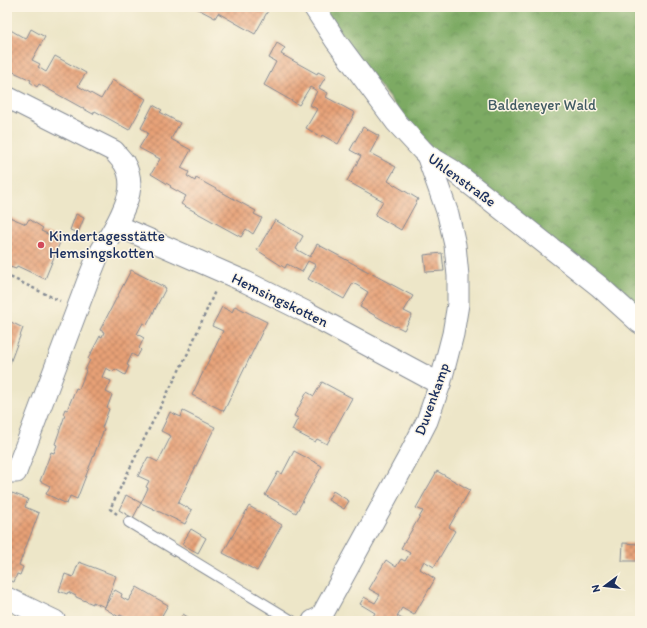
<svg xmlns="http://www.w3.org/2000/svg" width="647" height="628" font-family="Itim,sans-serif">
<style>
.forest{fill:url(#forest-crowns);stroke:#4c6c60}
.building{fill:url(#building-cross-hatch)}
.lines{fill:none;stroke-linecap:round;stroke-linejoin:round}
.service-casing{stroke:#848a93;stroke-width:12}
.minor-casing{stroke:#848a93;stroke-width:23}
.path{stroke:#848a93;stroke-width:2.5;stroke-dasharray:3 3;stroke-linecap:butt}
.service{stroke:#fff;stroke-width:10}
.minor{stroke:#fff;stroke-width:21}
.poi-dot{fill:#d1495b;stroke:#fcf5e5;stroke-width:1.5}
.labels{text-anchor:middle;dominant-baseline:central;stroke-width:3;stroke-linejoin:round;paint-order:stroke}
.park-label{font-size:15px;fill:#425c64;stroke:#fcf5e5}
.street-label{font-size:15px;fill:#1b2f5e;stroke:#fcf5e5}
.poi-label{font-size:15px;fill:#1b2f5e;stroke:#fcf5e5;text-anchor:start}
</style>
<defs>
<pattern id="forest-crowns" width="20" height="18" patternUnits="userSpaceOnUse"><rect width="20" height="18" fill="#7daa63"/><path d="M2 6a3 3 0 1 1 6 0M12 15a3 3 0 1 1 6 0" fill="none" stroke="#668b55"/></pattern>
<pattern id="building-cross-hatch" width="8" height="8" patternUnits="userSpaceOnUse"><rect width="8" height="8" fill="#e7a076"/><path d="M0 0l8 8M0 8l8-8" fill="none" stroke="#ba8364"/></pattern>
</defs>
<rect width="100%" height="100%" fill="#fcf5e5"/>
<filter id="ink" filterUnits="userSpaceOnUse"><feTurbulence type="fractalNoise" baseFrequency=".025" numOctaves="2"/><feDisplacementMap in="SourceGraphic" scale="8" xChannelSelector="R" yChannelSelector="G"/><feConvolveMatrix kernelMatrix="1 2 1 2 8 2 1 2 1" color-interpolation-filters="sRGB"/></filter>
<filter id="wash" filterUnits="userSpaceOnUse"><feTurbulence type="fractalNoise" baseFrequency=".012" numOctaves="4" result="noise"/><feDisplacementMap in="SourceGraphic" scale="16" xChannelSelector="R" yChannelSelector="G"/><feGaussianBlur stdDeviation="0.9" result="paint"/><feColorMatrix in="noise" values="0 0 0 0 0 0 0 0 0 0 0 0 0 0 0 0 0 1.4 0 .05"/><feComposite in="paint" operator="in"/></filter>
<g filter="url(#wash)">
<rect width="100%" height="100%" fill="#ede6c8"/>
<path class="forest" d="M319,7H640V315L429,150Z"/>
<g id="blocks">
<g class="building">
<path d="M194,7H270L255,34L218,13L215,18Z"/>
<path d="M7,28L26,39L31,29L45,37L32,60L40,64L38,67L46,72L55,56L86,73L78,86L101,99L112,80L146,99L129,130L95,111L93,114L39,84L37,87L30,82L31,80L7,69Z"/>
<path d="M277,43L285,48L281,54L317,74L318,72L326,76L319,88L328,93L326,97L355,113L338,144L322,135L321,137L306,128L317,109L310,105L317,91L310,87L299,105L264,85L276,62L269,58Z"/>
<path d="M153,105L162,110L160,112L180,123L171,139L191,150L181,168L189,172L187,176L195,181L196,178L256,211L254,214L262,218L253,234L246,229L241,237L181,204L186,196L170,187L171,186L151,174L160,159L139,148L148,133L141,128Z"/>
<path d="M363,127L379,136L370,153L396,167L388,181L418,199L401,230L375,215L383,201L347,181L361,156L350,150Z"/>
<path d="M76,214L84,218L78,233L70,230Z"/>
<path d="M7,216L26,224L29,219L43,228L41,231L61,240L45,279L17,266L16,269L7,266Z"/>
<path d="M275,220L303,236L296,249L310,257L317,244L413,296L404,311L412,315L404,330L396,326L395,327L360,307L368,292L360,287L353,283L344,299L308,279L316,265L308,261L302,272L287,264L285,268L257,250Z"/>
<path d="M442,253L444,271L426,272L424,255Z"/>
<path d="M131,270L166,288L147,325L143,323L137,334L144,338L139,348L141,350L137,357L132,354L127,365L129,366L125,375L115,369L113,372L106,368L102,377L111,381L106,392L112,395L107,408L109,409L102,428L104,429L77,499L70,496L67,504L46,494L50,486L40,481L51,452L54,453L57,445L55,444L65,415L63,414L65,409L67,410L76,388L79,389L86,371L85,370L90,360L88,359L100,336L102,337L104,332L100,330Z"/>
<path d="M235,306L267,322L224,411L192,395L223,331L212,326L222,307L232,312Z"/>
<path d="M7,320L23,328L7,371Z"/>
<path d="M322,382L352,398L327,444L317,439L315,442L292,430L298,418L294,416L307,392L314,396Z"/>
<path d="M183,411L215,427L178,503L192,510L185,524L141,503L148,488L146,487L149,481L138,476L148,457L158,462L171,436L161,431L170,412L181,417Z"/>
<path d="M294,451L322,466L296,513L265,495L278,472L282,474Z"/>
<path d="M437,471L470,490L449,527L455,531L434,567L424,561L420,569L435,579L414,615L402,608L397,616L406,621H370L375,613L360,604L364,597L375,603L380,595L369,589L386,560L396,567L401,559L405,561L410,553L401,548L423,511L416,508Z"/>
<path d="M333,491L349,501L344,509L328,500Z"/>
<path d="M12,493L28,499L25,507L39,513L19,565L23,567L20,575L17,574L14,582L7,580V503Z"/>
<path d="M126,495L141,503L133,518L119,510Z"/>
<path d="M249,506L282,525L257,571L223,553Z"/>
<path d="M639,522H640V553H639V561H622L623,543L638,544Z"/>
<path d="M191,529L206,538L198,553L182,544Z"/>
<path d="M79,562L116,576L105,607L93,602V604L76,597V596L68,592L67,594L59,591L65,574L73,577Z"/>
<path d="M137,587L168,605L160,619L162,621H127L128,619L120,615L119,617L104,608L115,590L122,594L121,597L128,601Z"/>
<path d="M183,614L194,621H179Z"/>
</g>
</g>
</g>
<g filter="url(#ink)">
<use href="#blocks" fill-opacity="0" stroke="#848a93" stroke-width="1"/>
<g class="lines">
<g class="service-casing">
<path id="service" d="M129,522L292,621"/>
</g>
<g class="minor-casing">
<g id="minor">
<path d="M314,7L336,41L396,122L422,150L427,155L452,170L494,203L599,286L640,323"/>
<path d="M7,97L114,151C117,155 121,159 124,163C137,185 126,205 116,225L246,282L308,313L440,384"/>
<path d="M7,472H16L87,283L97,258L116,225"/>
<path d="M7,598L55,621"/>
<path d="M313,621L321,617L408,458L427,421L440,384L453,334L458,304V276L455,245L448,214L427,155"/>
</g>
</g>
<g class="path">
<path d="M9,267L8,276L60,301"/>
<path d="M117,514L110,509L150,427L188,353L215,291"/>
</g>
<use href="#service" class="service"/>
<use href="#minor" class="minor"/>
</g>
</g>
<circle class="poi-dot" cx="41" cy="245" r="4"/>
<g class="labels">
<g class="park-label">
<text x="542" y="105">Baldeneyer Wald</text>
</g>
<g class="street-label">
<text transform="translate(462 180) rotate(36)">Uhlenstraße</text>
<text transform="translate(280 300) rotate(26)">Hemsingskotten</text>
<text transform="translate(432 399) rotate(-70)">Duvenkamp</text>
</g>
<g class="poi-label">
<text x="49" y="236">Kindertagesstätte<tspan x="49" dy="17">Hemsingskotten</tspan></text>
</g>
</g>
<rect width="647" height="628" fill="none" stroke="#fcf5e5" stroke-width="24"/>
<g transform="translate(605 586) rotate(255)" stroke="#fcf5e5" stroke-width="3" paint-order="stroke">
<path d="M0-3L7 15L0 10L-7 15Z" fill="#1b2f5e"/>
<text y="-6" font-size="11" font-weight="bold" text-anchor="middle" fill="#1b2f5e">N</text>
</g>
</svg>
